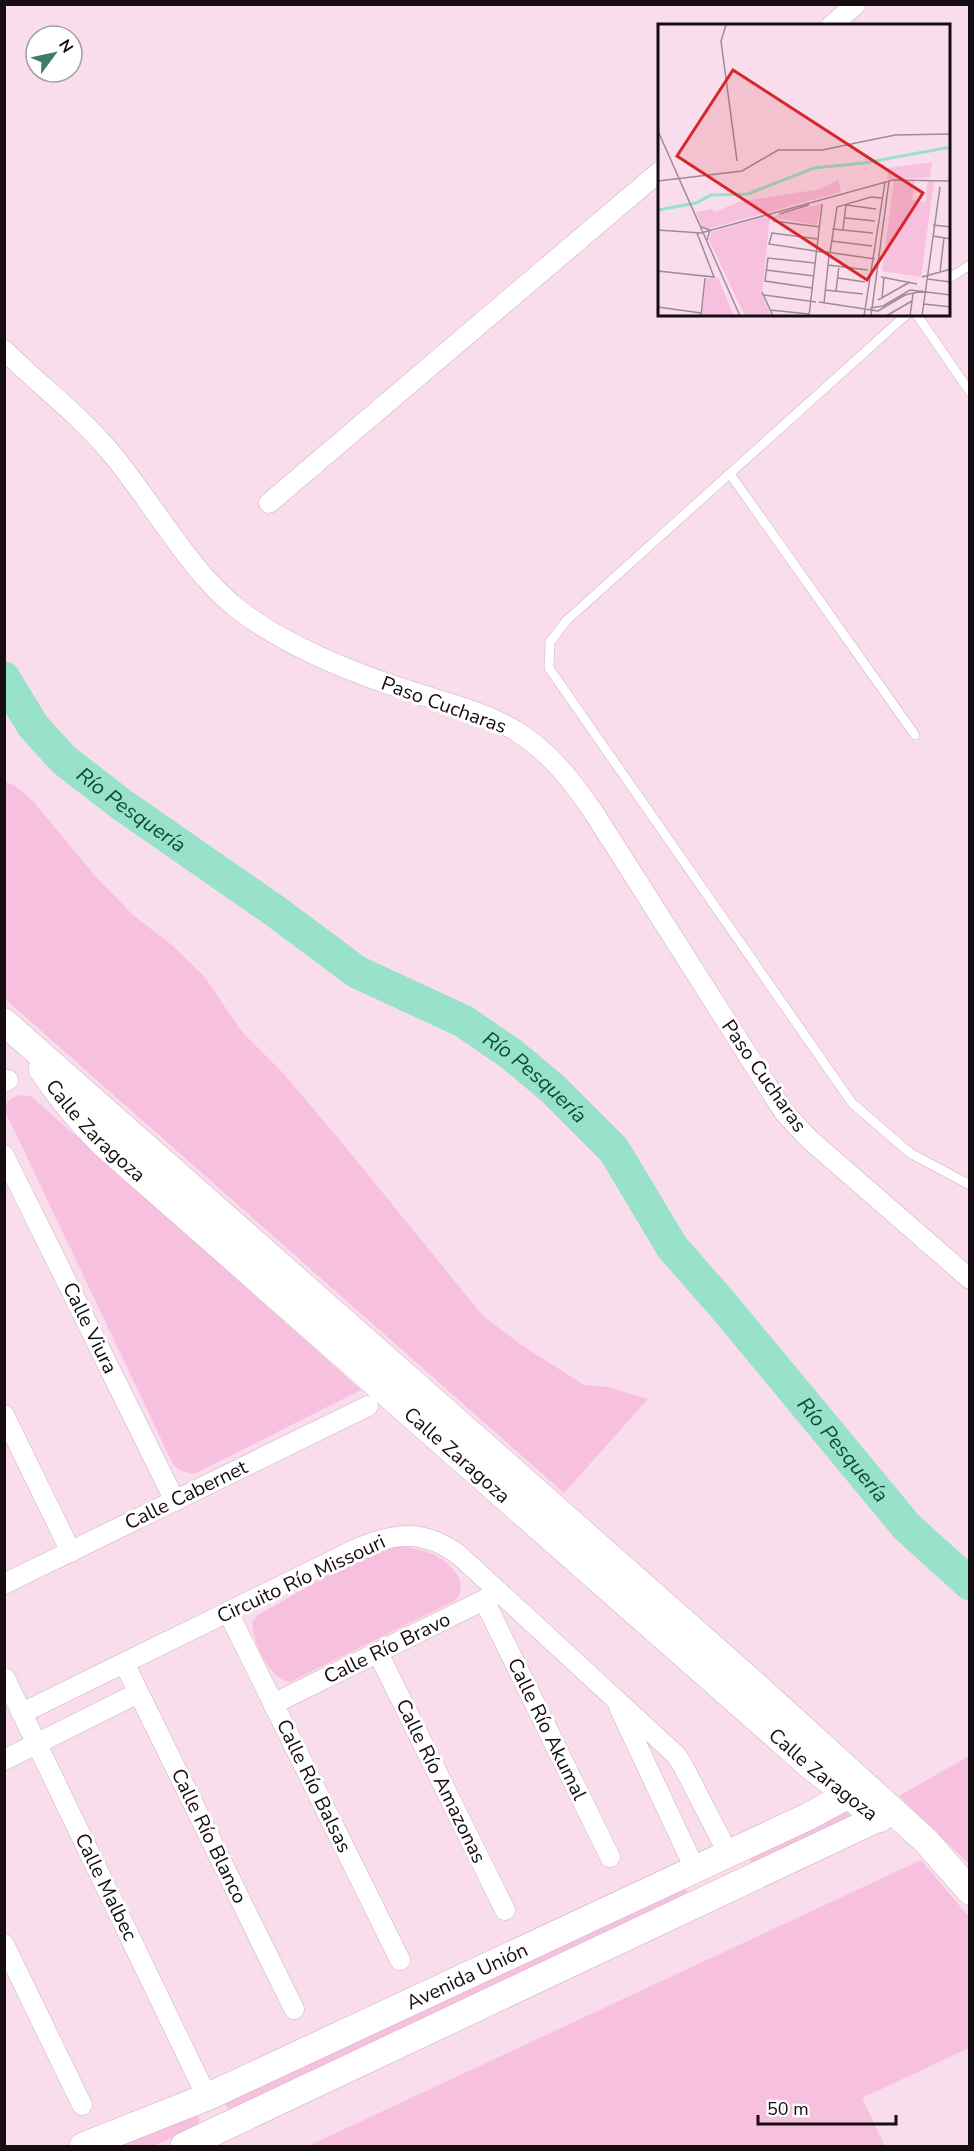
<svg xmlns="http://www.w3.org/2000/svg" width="974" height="2151" font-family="'Nunito Sans',sans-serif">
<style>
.green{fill:#f6c0de}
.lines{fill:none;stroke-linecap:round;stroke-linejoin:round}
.river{stroke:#97e2c9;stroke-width:33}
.lane-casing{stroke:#ccb1c0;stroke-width:10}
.street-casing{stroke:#ccb1c0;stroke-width:21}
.secondary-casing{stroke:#ccb1c0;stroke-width:28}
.lane{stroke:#fff;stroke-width:9}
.street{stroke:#fff;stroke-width:20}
.secondary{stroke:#fff;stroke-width:27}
.labels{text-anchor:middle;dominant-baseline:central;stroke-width:6;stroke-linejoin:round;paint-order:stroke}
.street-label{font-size:20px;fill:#160d12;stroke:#fff}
.water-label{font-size:21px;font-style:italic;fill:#0b4c3c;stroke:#fff}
.inset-river{fill:none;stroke:#97e2c9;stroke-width:3}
.inset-road{fill:none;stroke:#9f8a95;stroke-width:1.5}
.view{fill:#d62828;fill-opacity:0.15;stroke:#d62828;stroke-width:3}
.inset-edge{fill:none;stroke:#160d12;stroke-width:3}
</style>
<rect width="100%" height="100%" fill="#fadded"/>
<g class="green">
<path d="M5,782L14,785L33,801L96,877L133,915L173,946L204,976L242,1032L283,1073L343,1144L483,1316L523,1346L584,1385L608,1387L648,1399L564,1493L5,999Z"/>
<path d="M20,1095L31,1096L361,1390L196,1473C187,1474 179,1471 173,1464L5,1111C6,1101 10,1098 20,1095Z"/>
<path d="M401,1546C411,1548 420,1549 430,1553C448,1560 471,1581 456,1600L290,1682C271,1681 250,1639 253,1621L258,1615C301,1592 354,1555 401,1546Z"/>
<path d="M969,1756V1864L899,1796Z"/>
<path d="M846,1810L849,1812L850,1817L752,1864L749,1858Z"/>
<path d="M921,1860L969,1917V2048L862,2098L885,2146H308Z"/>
<path d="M685,1888L688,1893L231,2110L225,2105L226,2102Z"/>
<path d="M194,2115H197L200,2120L197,2126L154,2146H121Z"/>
</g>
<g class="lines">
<path class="river" id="s1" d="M4,678L33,726L64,760L121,804L275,911L357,972L463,1021L510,1053L552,1088L614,1150L672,1247L722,1304L907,1527L970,1584"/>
<g class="lane-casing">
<g id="lane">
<path d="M948,279L970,265"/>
<path d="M906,315L566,621L550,642L549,668L852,1103L910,1153L970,1185"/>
<path d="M917,315L970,392"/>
<path d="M730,474L915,735"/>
</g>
</g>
<g class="street-casing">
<g id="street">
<path d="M831,26L856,4"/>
<path d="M4,350C40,386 80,415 112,454C152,502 190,572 238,609C283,645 355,674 410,691C445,703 483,711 516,731C552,754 573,782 596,816L784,1112L809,1139L970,1279"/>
<path d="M269,503L659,172"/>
<path d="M4,1082L8,1080"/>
<path d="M4,1155L175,1501"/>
<path d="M4,1415L71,1552"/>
<path d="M4,1584L368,1406"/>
<path d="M484,1600L610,1857"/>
<path d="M228,1612L400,1960"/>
<path d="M378,1653L505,1910"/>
<path d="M124,1663L294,2009"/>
<path d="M5,1678L207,2097"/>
<path d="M273,1704L494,1595"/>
<path d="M619,1707L695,1869"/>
<path d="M22,1713L354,1550C393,1533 423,1528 459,1555L676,1755L682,1764L728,1853"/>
<path d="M4,1760L138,1693"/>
<path d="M4,1944L82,2105"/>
</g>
</g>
<g class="secondary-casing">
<g id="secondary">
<path d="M4,1022L757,1687L926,1841L970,1891"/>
<path id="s2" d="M42,1069C60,1096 80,1120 103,1143L812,1767L879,1819"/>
<path id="s3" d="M83,2146L207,2097L807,1817L861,1788"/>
<path d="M184,2146L893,1811"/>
</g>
</g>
<use href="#lane" class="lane"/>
<use href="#street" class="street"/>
<use href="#secondary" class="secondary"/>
</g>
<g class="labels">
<g class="street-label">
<text transform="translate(444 705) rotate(20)">Paso Cucharas</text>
<text transform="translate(764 1076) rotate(55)">Paso Cucharas</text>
<text stroke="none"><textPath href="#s2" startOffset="82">Calle Zaragoza</textPath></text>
<text transform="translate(90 1328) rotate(64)">Calle Viura</text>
<text stroke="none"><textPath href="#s2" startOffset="568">Calle Zaragoza</textPath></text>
<text transform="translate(186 1495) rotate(-26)">Calle Cabernet</text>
<text transform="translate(301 1579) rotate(-25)">Circuito Río Missouri</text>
<text transform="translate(387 1648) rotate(-26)">Calle Río Bravo</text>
<text transform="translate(547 1729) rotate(64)">Calle Río Akumal</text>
<text stroke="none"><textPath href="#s2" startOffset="1054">Calle Zaragoza</textPath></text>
<text transform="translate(441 1781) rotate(64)">Calle Río Amazonas</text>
<text transform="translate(314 1786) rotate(64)">Calle Río Balsas</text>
<text transform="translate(209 1836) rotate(64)">Calle Río Blanco</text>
<text transform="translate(106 1887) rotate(64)">Calle Malbec</text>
<text stroke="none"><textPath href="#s3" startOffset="420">Avenida Unión</textPath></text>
</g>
<g class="water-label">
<text stroke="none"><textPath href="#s1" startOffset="186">Río Pesquería</textPath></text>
<text stroke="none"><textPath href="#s1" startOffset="672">Río Pesquería</textPath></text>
<text stroke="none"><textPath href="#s1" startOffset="1158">Río Pesquería</textPath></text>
</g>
</g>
<g transform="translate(658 24)">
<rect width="292" height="292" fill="#fadded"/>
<path d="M274,138L272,153L229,156L230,144ZM180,155L183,168L50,205L44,203L38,188L54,185L57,188L80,178L163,165ZM257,156L254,176L267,178L270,157H276L263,253L224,247L236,157ZM163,180L159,201L116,194L117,192ZM112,191L104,271L113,292H87L51,216L54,208ZM60,254L76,292H44L48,255Z" fill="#f6c0de"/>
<path class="inset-river" d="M0,186L38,179L53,171L90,170L156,144L206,139L293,123"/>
<path class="inset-road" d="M68,1L63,17L79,137M0,107L82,292M0,157L84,147L120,126H164L237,111L293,110M188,181L218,185M121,190L151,181M115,193L116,197L162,203M187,194L217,197M275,201L293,203M43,203L52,206L49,216M174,205L215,209M0,206L43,209L235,156L293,157M185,206L188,180M275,212L293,215M160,215L114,209L111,220L164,228M173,217L214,222M168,228L217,235M172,229L179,183L213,173L224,174M170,241L210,246M108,246L156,252M0,247L56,253L39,209M282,248L286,214M223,253L259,260M264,253L293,245M180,254L207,258M269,255L293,258M154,264L107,257L110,234L157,239M167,266L205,270M178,267L181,242M104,268L115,292M106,271L158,278M224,274L226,254M220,276L252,258M161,278L220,287L247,271L265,267M166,279L171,232M266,280L293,283M0,283L43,289M212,284L225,282L252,266L293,271M112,286L151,290M43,292L47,254M151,292L164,180M206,292L227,158M213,292L231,157M228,292L254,277M252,292L255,270M264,292L282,163"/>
<path class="view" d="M75,46L265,169L209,256L19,132Z"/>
<rect width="292" height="292" class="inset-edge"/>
</g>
<rect width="974" height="2151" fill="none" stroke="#160d12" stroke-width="12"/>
<g transform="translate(54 54) rotate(57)"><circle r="28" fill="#ffffff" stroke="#a29ea0" stroke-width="1.5"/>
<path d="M0-4.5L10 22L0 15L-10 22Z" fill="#3d7c6a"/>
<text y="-9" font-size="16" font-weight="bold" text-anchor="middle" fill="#160d12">N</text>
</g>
<path d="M758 2115v9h138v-9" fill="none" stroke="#160d12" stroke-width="3"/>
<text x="767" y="2115" font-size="18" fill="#160d12" stroke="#ffffff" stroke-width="4.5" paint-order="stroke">50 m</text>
</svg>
